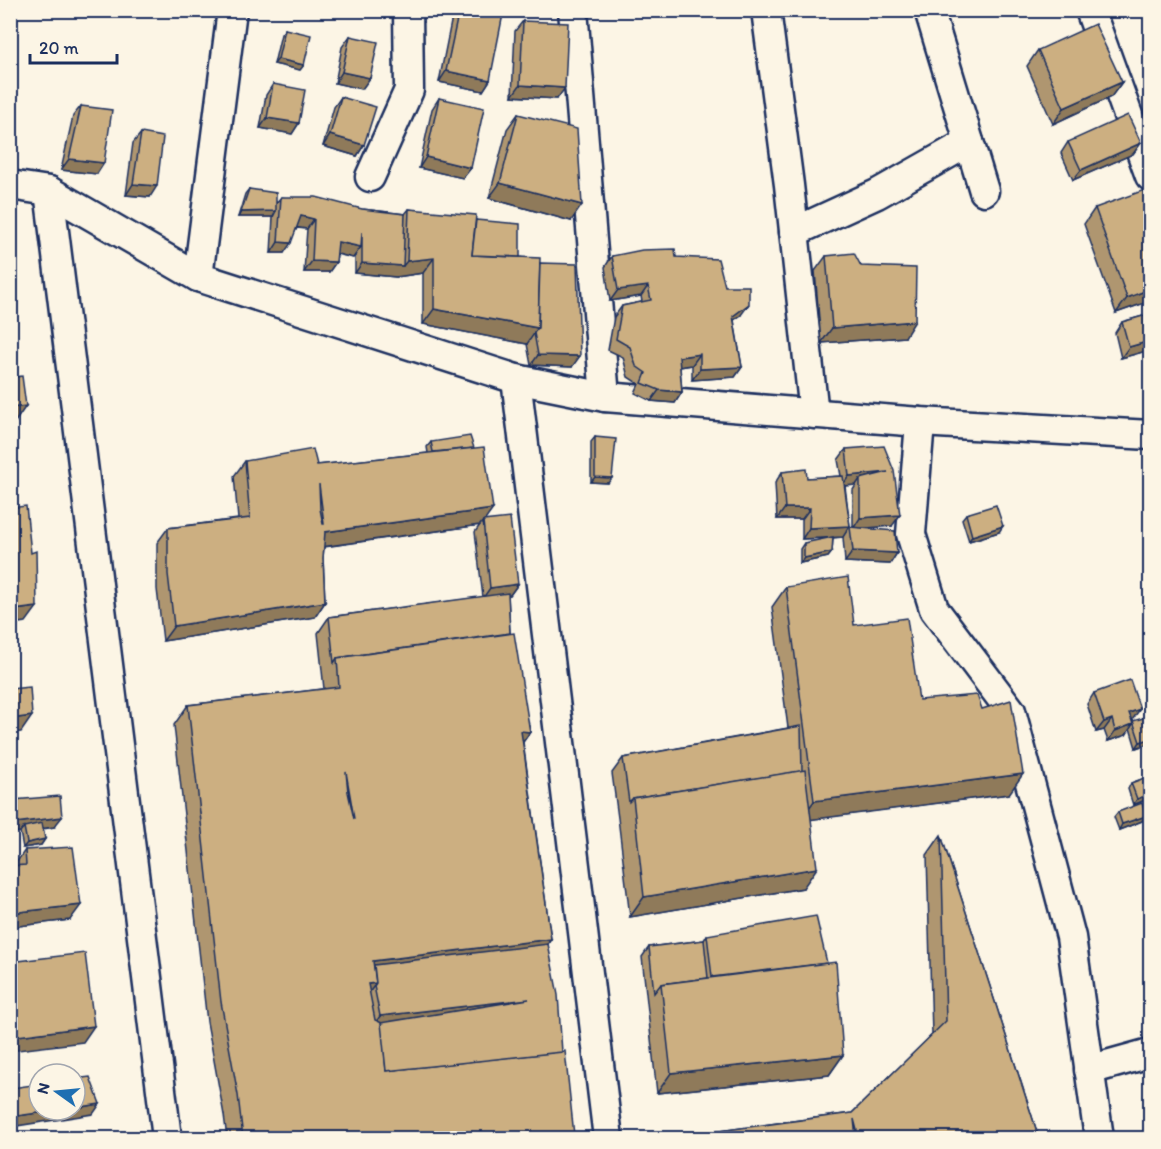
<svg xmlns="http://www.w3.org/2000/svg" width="1161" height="1149" font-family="Itim,sans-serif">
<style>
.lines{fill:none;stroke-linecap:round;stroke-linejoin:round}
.minor-casing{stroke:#1b2f5e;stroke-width:33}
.minor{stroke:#fcf5e5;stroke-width:28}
.wall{fill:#af966f;stroke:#1b2f5e;stroke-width:1.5;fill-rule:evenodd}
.shaded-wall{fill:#8f7a5a;stroke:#1b2f5e;stroke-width:1.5}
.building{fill:#ccaf81;stroke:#1b2f5e;stroke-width:1.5;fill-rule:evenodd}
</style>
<rect width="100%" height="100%" fill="#fcf5e5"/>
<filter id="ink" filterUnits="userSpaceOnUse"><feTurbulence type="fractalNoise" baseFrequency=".0167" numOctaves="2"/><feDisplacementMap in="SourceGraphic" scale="12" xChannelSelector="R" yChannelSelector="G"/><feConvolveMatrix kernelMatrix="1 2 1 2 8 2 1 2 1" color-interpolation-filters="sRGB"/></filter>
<g filter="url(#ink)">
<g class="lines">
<g class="minor-casing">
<g id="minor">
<path d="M573,10L605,397"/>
<path d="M766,10L789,185L814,414"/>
<path d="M929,10L984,191"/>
<path d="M1090,10L1150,176"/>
<path d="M370,177L409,90L408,10"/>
<path d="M10,185L49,191L198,277L516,379L605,397L920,422L1150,435"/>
<path d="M49,191L167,1138"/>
<path d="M794,232L877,194L969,142"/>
<path d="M198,277L232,10"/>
<path d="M516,379L608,1138"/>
<path d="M920,422L911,534L934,609L1011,711L1071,937L1099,1138"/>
<path d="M1089,1070L1150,1053"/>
</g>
</g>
<use href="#minor" class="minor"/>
</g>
<g class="wall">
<path d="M456,10H483L490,80L483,91L439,82L452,17Z"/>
<path d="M523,21L557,99L512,96L515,31Z"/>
<path d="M285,29L304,65L300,70L274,64L281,34Z"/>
<path d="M350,36L370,78L362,89L335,83L342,47Z"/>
<path d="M1038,50L1122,82L1111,97L1053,124L1027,66Z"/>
<path d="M273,84L299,123L292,134L260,128L266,95Z"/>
<path d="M341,97L364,145L357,156L323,146L334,107Z"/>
<path d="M439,98L471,168L463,178L419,168L432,109Z"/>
<path d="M81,106L97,174L61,170L73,116Z"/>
<path d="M518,114L571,221L489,198L507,129Z"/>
<path d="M141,133L150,197L126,195L133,143Z"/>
<path d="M1068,142L1141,143L1133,154L1073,180L1061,153Z"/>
<path d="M249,189L276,203L281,197L362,209L405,214L409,209L476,220L520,257L540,263L572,367L531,365L527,344L423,324V273L396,277L355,273V255L353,258L337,254L336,262L329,272H304L307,229L297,228L284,253H271L273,217H238L245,194Z"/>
<path d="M1095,208L1150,301L1116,313L1084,224Z"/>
<path d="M612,256L676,257L725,286L741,315L734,320L742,367L735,377L692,380V365L680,367L682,392L675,403L651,401L635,393L639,384L628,377L623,357L608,350L614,317L622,306L642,302L641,296L610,301L605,267Z"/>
<path d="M826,256L861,266L905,337L821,343L815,271Z"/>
<path d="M1150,314V350L1121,358L1115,333L1122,322Z"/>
<path d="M595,437L608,483L591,482V442Z"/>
<path d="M431,442L484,521L518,584L510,595H508L510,633L530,732L523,742L551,939L548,944L572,1138H227L224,1115L207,1022L174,725L188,705L324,689L318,633L329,617L483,597L475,532L480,525L324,547L323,558L325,602L315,617L163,641L157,589V543L168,528L238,519L234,476L245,461L317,465L428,453L427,447Z"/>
<path d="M846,449L892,526L863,528L897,553L890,564L845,562L843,537L833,538L832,552L828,557L800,563V549L804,543L831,538L802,539V519H777L775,483L782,472L807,478L841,476L838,460ZM856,485L853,490V527H850L845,486Z"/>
<path d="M966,514L999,532L969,541L962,519Z"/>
<path d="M786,587L854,625L919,700L1009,794L811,819L803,888L630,917L618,818L612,773L623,758L788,728L772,607Z"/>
<path d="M1094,693L1133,719L1132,720V722L1133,721L1150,719V743L1136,748L1130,728L1126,735L1108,741L1104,730L1096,732L1087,704Z"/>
<path d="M1150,776V798L1133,805L1128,789L1131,783Z"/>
<path d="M13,800L54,827L43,829L45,839L41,845L23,848L20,832L10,833V804Z"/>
<path d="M1118,812L1142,821L1119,830L1114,817Z"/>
<path d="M941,835L1039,1138H680L682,1136L852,1113L932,1035L927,855Z"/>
<path d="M25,850L70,920L10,927V866H14Z"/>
<path d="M707,935L843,1055L829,1075L657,1093L642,957L649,947L704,940Z"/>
</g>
<g class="shaded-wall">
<path d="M365,10H380L378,13Z"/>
<path d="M278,59L304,65L300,70L274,64Z"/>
<path d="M446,71L490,80L483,91L439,82Z"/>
<path d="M342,72L370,78L362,89L335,83Z"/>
<path d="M1122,82L1111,97L1053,124L1064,108Z"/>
<path d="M520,85L565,88L557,99L512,96Z"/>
<path d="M267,118L299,123L292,134L260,128Z"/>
<path d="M330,135L364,145L357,156L323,146Z"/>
<path d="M1141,143L1133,154L1073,180L1081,170Z"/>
<path d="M426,157L471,168L463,178L419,168Z"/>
<path d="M69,159L104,163L97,174L61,170Z"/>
<path d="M500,183L582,205L571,221L489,198Z"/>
<path d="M133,184L157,186L150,197L126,195Z"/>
<path d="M276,211L273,217H238L241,212Z"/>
<path d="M301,216L314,219L307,229L293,227Z"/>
<path d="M278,242L291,243L284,253H271Z"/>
<path d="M338,242L361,247L353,258L330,252Z"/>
<path d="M434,258L423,273L396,277L355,273L362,263L403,266L407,261Z"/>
<path d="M312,261L336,262L329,272H304Z"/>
<path d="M648,286L641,296L610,301L618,290Z"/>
<path d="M1150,289V301L1116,313L1127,298Z"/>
<path d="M749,304L741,315L726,326L733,316Z"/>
<path d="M434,309L538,328L527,344L423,324Z"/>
<path d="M915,321L905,337L821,343L832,328Z"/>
<path d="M1150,341V350L1121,358L1129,347Z"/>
<path d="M700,354L692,365L672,368L679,357Z"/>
<path d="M538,355L580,356L572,367L531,365Z"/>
<path d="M742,367L735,377L692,380L700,369Z"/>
<path d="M659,390L682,392L675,403L651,401Z"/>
<path d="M26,406L15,422L10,423V408Z"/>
<path d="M888,472L860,479L856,485L842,486L849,476Z"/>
<path d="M595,477L612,478L608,483L591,482Z"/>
<path d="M785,508H810L802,519H777Z"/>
<path d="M493,509L483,523V521L480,525L314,548L325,532Z"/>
<path d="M900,515L892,526L853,529L860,518Z"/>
<path d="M850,526L843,537L802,539L809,528Z"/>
<path d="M1003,526L999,532L969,541L972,536Z"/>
<path d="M853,551L897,553L890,564L845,562Z"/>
<path d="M832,552L828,557L800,563L804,558Z"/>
<path d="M518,584L510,595L483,598L490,588Z"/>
<path d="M325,602L315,617L163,641L174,626Z"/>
<path d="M37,607L26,622L10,624L14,610Z"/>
<path d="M1140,709L1133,719L1122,723L1129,713Z"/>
<path d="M32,716L21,732L10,733V719Z"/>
<path d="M1112,719L1104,730L1096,732L1104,722Z"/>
<path d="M1133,724L1126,735L1108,741L1115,731Z"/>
<path d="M521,731L530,732L516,752Z"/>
<path d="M1150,739V743L1136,748L1140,742Z"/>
<path d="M1023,774L1009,794L800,821L814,801Z"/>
<path d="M1150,794V798L1133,805L1137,799Z"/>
<path d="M1146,816L1142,821L1119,830L1122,824Z"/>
<path d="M62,817L54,827L25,831L24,827L20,832L10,833V829L15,823Z"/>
<path d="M45,839L41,845L23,848L27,843Z"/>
<path d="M817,868L803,888L630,917L644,897Z"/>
<path d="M81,905L70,920L10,927V913Z"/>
<path d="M551,939L537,959L373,979V961Z"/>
<path d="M376,983L362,1003L368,984Z"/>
<path d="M529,999L374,1025L380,1016Z"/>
<path d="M94,1026L83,1042L10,1051V1037Z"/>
<path d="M843,1055L829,1075L657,1093L671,1073Z"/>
<path d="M100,1104L93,1114L10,1127V1117L59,1110H75V1108Z"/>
<path d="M574,1135L572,1138H545Z"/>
</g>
<g class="building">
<path d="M459,10H483L503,14L490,80L446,71Z"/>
<path d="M523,21L568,23L565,88L520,85Z"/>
<path d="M1095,24L1122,82L1064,108L1038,50Z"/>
<path d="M285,29L311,35L304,65L278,59Z"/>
<path d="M350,36L378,42L370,78L342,72Z"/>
<path d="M273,84L305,90L299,123L267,118Z"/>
<path d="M341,97L376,107L364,145L330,135Z"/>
<path d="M439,98L484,108L471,168L426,157Z"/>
<path d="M81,106L112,110L104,163L69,159Z"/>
<path d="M518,114L577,129L582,205L500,183Z"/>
<path d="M1128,115L1141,143L1081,170L1068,142Z"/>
<path d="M141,133L163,137L157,186L133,184Z"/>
<path d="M1150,188V289L1127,298L1095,208Z"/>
<path d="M249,189L276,193V211L241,212Z"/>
<path d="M281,197H316L362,209L405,214L403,266L362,263V232L361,247L338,242L336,262L312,261L314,219L301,216L291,243L278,242Z"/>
<path d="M409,209L476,215L472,255L540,258L538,328L434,309V258L407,261Z"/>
<path d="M476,220L520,224V257L472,255Z"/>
<path d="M675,249L676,257L718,259L725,286H749V304L733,316L742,367L700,369V354L679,357L682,392L659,390L642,383L646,373L636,366L630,347L616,339L622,306L651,300L648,286L618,290L612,256L642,250Z"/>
<path d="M854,253L861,266L916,268L915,321L832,328L826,256Z"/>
<path d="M540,263L577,264L580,356L538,355L534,333L538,328Z"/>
<path d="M1150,314V341L1129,347L1122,322Z"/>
<path d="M10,326L14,345H10Z"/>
<path d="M22,376L26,406L10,408V378Z"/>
<path d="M470,436L474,448L433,452L431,442Z"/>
<path d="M595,437L616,439L612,478L595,477Z"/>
<path d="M884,446L894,471L900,515L860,518V479L888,472L849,476L846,449Z"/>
<path d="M484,447L493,509L325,532L323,558L325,602L174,626L168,574V528L250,518L245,461L313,449L317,465ZM319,484L324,524H323L320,509Z"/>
<path d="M806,469L807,478L843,476L850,526L809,528L810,508H785L782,472Z"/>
<path d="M996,505L1003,526L972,536L966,514Z"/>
<path d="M26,506L31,553L36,551L37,607L14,610V625H10V508Z"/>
<path d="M510,518L518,584L490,588L483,521Z"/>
<path d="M850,527L895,531L897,553L853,551Z"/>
<path d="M833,537L832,552L804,558V543Z"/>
<path d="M848,577L854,625L907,618L919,700L977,695L982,709L1011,700L1023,774L814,801L786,587Z"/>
<path d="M508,593L510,633L337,658L334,663L329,617Z"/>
<path d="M514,633L530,732L521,731L551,939L373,961L376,983L368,984L375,1020L382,1023L386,1071L565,1051L574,1135L545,1138H243L238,1095L221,1002L188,705L339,687L337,658ZM346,772L354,819L348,792Z"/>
<path d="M1130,680L1140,709L1129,713L1133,724L1115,731L1112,719L1104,722L1094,693Z"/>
<path d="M30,687L32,716L10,719V689Z"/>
<path d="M1150,716V739L1140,742L1133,721Z"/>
<path d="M801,726L802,771L633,798L629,802L623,758Z"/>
<path d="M805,770L817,868L644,897L633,798Z"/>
<path d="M1150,776V794L1137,799L1131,783Z"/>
<path d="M60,796L62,817L15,823L13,800Z"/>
<path d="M1142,803L1146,816L1122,824L1118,812Z"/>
<path d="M42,823L45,839L27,843L24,827Z"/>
<path d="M941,835L1039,1138H859L854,1119L856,1138H682V1136L852,1113L946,1021Z"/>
<path d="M73,847L81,905L10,913V866L26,865L25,850Z"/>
<path d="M816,916L827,963L712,977L707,935Z"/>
<path d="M704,940L708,978L661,984L654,993L649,947Z"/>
<path d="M548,944L558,995L562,1052L386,1071L381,1023L529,999L380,1016L374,986L376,983L374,965Z"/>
<path d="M85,953L94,1026L10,1037V962Z"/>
<path d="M836,962L843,1055L671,1073L661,984Z"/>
<path d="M90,1077L100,1104L75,1108V1079Z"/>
<path d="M10,1078L12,1089L10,1090Z"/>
<path d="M39,1084V1110H59L10,1117V1092L12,1088Z"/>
</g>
</g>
<rect width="1161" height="1149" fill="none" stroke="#fcf5e5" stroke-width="36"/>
<rect x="18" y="18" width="1125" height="1113" fill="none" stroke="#1b2f5e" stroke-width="2" filter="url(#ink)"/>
<g transform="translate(57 1092) rotate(285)"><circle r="28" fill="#fcf5e5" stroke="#a2a6af" stroke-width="1.5"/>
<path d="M0-4.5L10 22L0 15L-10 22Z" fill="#1f6fb2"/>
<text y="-9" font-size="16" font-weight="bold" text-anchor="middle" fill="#1b2f5e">N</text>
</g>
<path d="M30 54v9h87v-9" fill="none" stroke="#1b2f5e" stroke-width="3"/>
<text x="39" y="54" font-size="18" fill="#1b2f5e" stroke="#fcf5e5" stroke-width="4.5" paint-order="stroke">20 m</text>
</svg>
